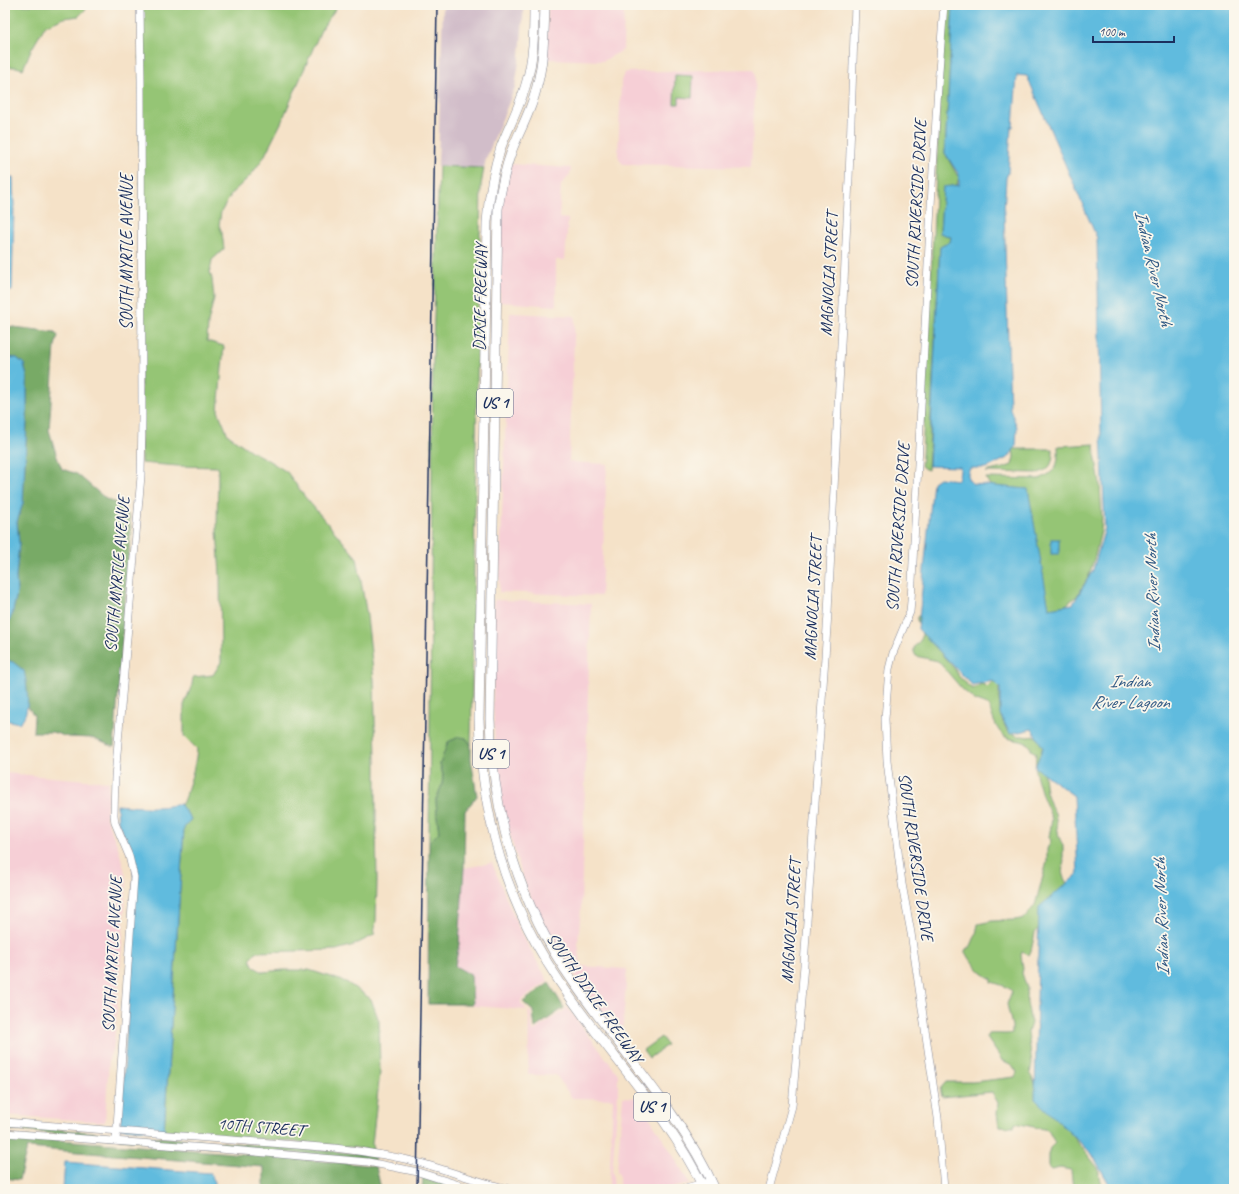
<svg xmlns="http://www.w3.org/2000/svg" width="1239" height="1194" font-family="Caveat,sans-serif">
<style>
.built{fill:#f6cfd6}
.industrial{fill:#d1bdc9}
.green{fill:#95c575;stroke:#587a6a}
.forest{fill:#78aa66;stroke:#4a6c62}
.water{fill:#60bbde;stroke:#3e759e;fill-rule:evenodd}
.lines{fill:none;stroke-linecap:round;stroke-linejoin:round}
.tertiary-casing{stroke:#888893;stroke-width:8}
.primary-casing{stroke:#888893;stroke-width:10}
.tertiary{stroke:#fff;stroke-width:7}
.primary{stroke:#fff;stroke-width:9}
.rail{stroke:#1b2f5e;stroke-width:1.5}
.labels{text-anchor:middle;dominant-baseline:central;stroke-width:3.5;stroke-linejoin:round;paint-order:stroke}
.shield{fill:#fbf7ec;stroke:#5e6b89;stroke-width:1}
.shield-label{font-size:16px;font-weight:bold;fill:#1b2f5e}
.street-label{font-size:17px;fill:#1b2f5e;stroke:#fbf7ec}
.water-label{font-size:18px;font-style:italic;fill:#305984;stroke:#fbf7ec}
</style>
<rect width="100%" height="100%" fill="#fbf7ec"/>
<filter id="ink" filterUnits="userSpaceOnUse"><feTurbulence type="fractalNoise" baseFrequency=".025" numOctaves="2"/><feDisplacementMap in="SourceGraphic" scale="8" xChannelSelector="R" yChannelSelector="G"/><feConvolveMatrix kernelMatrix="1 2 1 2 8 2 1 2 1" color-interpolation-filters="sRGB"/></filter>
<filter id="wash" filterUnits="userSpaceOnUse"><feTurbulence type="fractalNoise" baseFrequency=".012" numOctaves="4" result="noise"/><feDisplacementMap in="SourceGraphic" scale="16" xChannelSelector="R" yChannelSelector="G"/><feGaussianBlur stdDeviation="0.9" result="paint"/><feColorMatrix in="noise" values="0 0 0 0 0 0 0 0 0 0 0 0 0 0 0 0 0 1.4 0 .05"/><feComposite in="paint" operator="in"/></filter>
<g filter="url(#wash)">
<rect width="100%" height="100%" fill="#f5e2c8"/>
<g class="built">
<path d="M548,5H624L623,50L603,61L546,59Z"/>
<path d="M753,69L755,71L756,74L751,167L623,164L620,161L618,155L621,81L624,73L627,72Z"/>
<path d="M510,164L571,168L570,175L561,185L559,218L568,219L565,260H556V306L500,302L501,206Z"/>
<path d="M510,313L575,316L569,462L607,464L601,596L499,592Z"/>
<path d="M494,600L591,604L581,907L578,943L581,966L627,969L623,1024L620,1033L618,1035L558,952L527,890L513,846L501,801L495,744L493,703Z"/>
<path d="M5,773L109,782L106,818L118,847L127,880L114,1044L109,1059L105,1122L5,1115Z"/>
<path d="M492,863L520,931L548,981L521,1000V1003L527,1010L473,1006L471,975L455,966L459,944L464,868Z"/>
<path d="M567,1007L618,1074V1094L612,1171L613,1175V1185L615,1189H609L613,1099L572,1098L556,1075H528L529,1018L528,1011L531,1013L532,1028L534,1031L565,1010Z"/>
<path d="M623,1097L636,1098L643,1107L673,1155L690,1184L665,1189H654L649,1187L625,1189L620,1186L619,1184V1175L617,1171Z"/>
</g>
<path class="industrial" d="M443,5H524L520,55L515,87L486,159L484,168L438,166Z"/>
<g class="green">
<path d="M5,5H88L87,8L79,16L64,18L45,26L30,52L23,69L16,67H5Z"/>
<path d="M140,5H338L321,30L281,123L264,157L251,175L232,193L221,212L219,225L222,233L224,249L212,260L210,272L212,279L214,298L208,323L207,341L224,346L218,411L228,435L251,451L266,459L287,472L305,497L357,558L367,616L374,680L376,759V825L377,880L376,921L374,935L354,945L336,950L256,952L250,959L254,967L263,972L283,970H309L346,982L371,999L379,1021L380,1072L372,1144L373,1150L335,1145L164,1131L184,827L191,819L180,804H182C189,786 195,769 197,749L184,736V705L192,685L193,677L213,675L221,662L220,575L217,530L218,467L178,466L141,463Z"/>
<path d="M946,5H953L945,153L957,175L959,176L957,185L943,188L940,233L951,236V242L940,247L928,470L925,469L921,466L922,455L944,17Z"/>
<path d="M675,75L693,76L692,98L679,97V104H674Z"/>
<path d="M439,166L484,168L481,185L477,383L471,745L466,738L459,737L448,742L440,764L443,775L442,785L436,799L437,816L439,832L429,842L433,347Z"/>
<path d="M1095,444L1094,447L1100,485L1102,519L1101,531L1095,556L1088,578L1077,596L1063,607L1048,610L997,490L989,484L986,478L1039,479C1057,472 1059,464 1058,446Z"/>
<path d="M1013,447L1016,449H1053C1053,462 1052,469 1038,473L986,472C995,469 1003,469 1012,465L1014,457Z"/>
<path d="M921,614L932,641L944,657L954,668L960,678L965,681L967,685L973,689L981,684L985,685L987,687L994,680L999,684V700L1001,717L1006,728L1009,732L1018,736H1022L1028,737L1037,736L1043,747L1041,752L1046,792L1051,806L1055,813L1059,837L1063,846V858L1064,860C1063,865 1061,873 1064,878C1066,882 1067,883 1067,888L1035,933L1031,951L1029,955L1022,952L1021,955L1023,969L1022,973L1027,988L1026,997L1031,1023L1028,1032L1032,1063L1030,1074L1037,1087L1072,1130V1135L1098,1168C1100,1172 1098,1175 1099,1178C1100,1183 1104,1186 1107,1189H1073L1071,1170L1060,1168L1051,1170L1048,1167V1155L1050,1148L1055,1143L1048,1130L1015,1123L1014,1127L999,1126L997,1114L998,1103L992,1092L942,1097L940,1089L946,1082H973L1015,1077L1017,1072L1012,1065L1002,1060L987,1038L989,1034C995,1033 1007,1035 1012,1033V1026L1007,1004L1012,991L1007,987L992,982V979C979,973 971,962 965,950L971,946L976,934L978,924L992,921L1015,920L1025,918L1035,905L1047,862V849L1051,840L1049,838L1052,819L1042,795L1035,771L1036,753L1031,750V747C1024,738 1010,742 1003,735C995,728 992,715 989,706L976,701L962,689L938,661L916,656C909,645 921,644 922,636C922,631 918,624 917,620V617Z"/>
<path d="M661,1037L667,1045L649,1058L643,1050Z"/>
</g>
<g class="forest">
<path d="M5,326L55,332L58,336L55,346L49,430L57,457L62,469L77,474L106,499L118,504L129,516L131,533L130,538L114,747L92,738L68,737L52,732H33L34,715L27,706V704L13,662L5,660V629L12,615L17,593L16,577L19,543L17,522L23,503L27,420V378L24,364L17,358L5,357Z"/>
<path d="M459,737L466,738L471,745V759L477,796L465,811L464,868L459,944L455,966L471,975L473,1004H428L429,842L439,832L437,816L436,799L442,785L443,775L440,764L448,742Z"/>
<path d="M549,983L564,1008L535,1028L533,1011L523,1002Z"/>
<path d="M5,1125L114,1134V1138L5,1130Z"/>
<path d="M120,1134L334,1151L374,1156L375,1160L119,1139Z"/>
<path d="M5,1136L220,1152L367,1165L376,1167L381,1189H264V1167L27,1148L19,1180L5,1178Z"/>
<path d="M423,1177L461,1189H422Z"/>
</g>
<g class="water">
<path d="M953,5H1234V1189H1112L1092,1154L1035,1099L1039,907L1078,874L1074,796L1035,767L1043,748L1032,729L1010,734L1000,714V688L993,681L972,685L918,629L933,482L939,478L958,480L960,471V467L929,466L940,247L950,242L951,237L940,233L943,187L959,185V175L945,153ZM1017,75L1027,76L1097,238L1101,433L1105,528L1093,570L1073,604L1049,608L1028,489L973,484L968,479V472L970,468H987L1009,457L1016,446L1017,427L1010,409L1004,212L1006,178L1008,173L1011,127H1013Z"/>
<path d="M5,176L13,178L14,205L12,291L5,292Z"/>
<path d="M5,357L17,358L24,364L27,377V420L23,503L17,522L19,543L16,577L17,593L12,615L5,629Z"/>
<rect x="1051" y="539" width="8" height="15"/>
<path d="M5,660L13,662L24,671C27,685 32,713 19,723L5,720Z"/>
<path d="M180,804L191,819L184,828L164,1131L120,1128L133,941L134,864L132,847L124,836L118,822L117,805C139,807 158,809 180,804Z"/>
<path d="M65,1162L210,1173L215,1182V1189H63Z"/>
</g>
</g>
<g filter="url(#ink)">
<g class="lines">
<g class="tertiary-casing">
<g id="tertiary">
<path d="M944,5C935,112 930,220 925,327C921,419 916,510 911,601L910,612L893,653L889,669L885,719L887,761L902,884L911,933L938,1118L944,1189"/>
<path d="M5,1122L334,1148C366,1152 397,1156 428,1165C455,1173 482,1183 510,1189"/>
<path d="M5,1133L220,1149L368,1162L418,1172L472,1189"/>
<path d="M116,1141L134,877L129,856L115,823L114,815L115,777L141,476L142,419L141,81L140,5"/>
<path d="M681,1189L712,1181"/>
<path d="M769,1189L792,1106L804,965L828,613L849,179L855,5"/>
</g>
</g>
<g class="primary-casing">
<g id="primary">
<path d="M534,5C534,32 534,58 526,84C520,106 509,126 501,147C493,171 489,196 487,222L479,719C481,798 498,876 537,945C552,972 570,998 589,1023C629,1076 675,1128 704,1189"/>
<path d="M545,5C544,34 544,62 536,90C531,111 520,130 512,150C505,169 501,188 498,209L490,719C492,813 519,905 574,983C621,1051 681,1113 715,1189"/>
</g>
</g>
<use href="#tertiary" class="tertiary"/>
<use href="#primary" class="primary"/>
<path class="rail" d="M417,1189L437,5"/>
</g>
</g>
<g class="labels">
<g class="shield">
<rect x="477" y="389" width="36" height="28" rx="3"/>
<rect x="473" y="740" width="36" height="28" rx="3"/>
<rect x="634" y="1093" width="36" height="28" rx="3"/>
</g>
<g class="shield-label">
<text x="495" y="403">US 1</text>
<text x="491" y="754">US 1</text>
<text x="652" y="1107">US 1</text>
</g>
<g class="street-label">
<text transform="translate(916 204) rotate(-87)">SOUTH RIVERSIDE DRIVE</text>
<text transform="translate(126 252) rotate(-90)">SOUTH MYRTLE AVENUE</text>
<text transform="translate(829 274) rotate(-87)">MAGNOLIA STREET</text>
<text transform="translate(480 297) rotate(-89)">DIXIE FREEWAY</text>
<text transform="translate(898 527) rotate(-86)">SOUTH RIVERSIDE DRIVE</text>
<text transform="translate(117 574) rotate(-85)">SOUTH MYRTLE AVENUE</text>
<text transform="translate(813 598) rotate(-87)">MAGNOLIA STREET</text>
<text transform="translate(916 857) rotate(82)">SOUTH RIVERSIDE DRIVE</text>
<text transform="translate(791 921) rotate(-86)">MAGNOLIA STREET</text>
<text transform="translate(112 954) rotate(-87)">SOUTH MYRTLE AVENUE</text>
<text transform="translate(595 998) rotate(55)">SOUTH DIXIE FREEWAY</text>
<text transform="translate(261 1127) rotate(5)">10TH STREET</text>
</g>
<g class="water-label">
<text transform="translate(1154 268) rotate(77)">Indian River North</text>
<text transform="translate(1152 593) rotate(-92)">Indian River North</text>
<text x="1130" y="681">Indian<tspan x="1130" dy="21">River Lagoon</tspan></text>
<text transform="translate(1161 917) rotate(-92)">Indian River North</text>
</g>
</g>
<rect width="1239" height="1194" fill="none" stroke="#fbf7ec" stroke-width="20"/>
<path d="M1093 36v6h81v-6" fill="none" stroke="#1b2f5e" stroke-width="2"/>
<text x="1099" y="36" font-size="12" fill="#1b2f5e" stroke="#fbf7ec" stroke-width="3" paint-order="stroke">100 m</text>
</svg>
